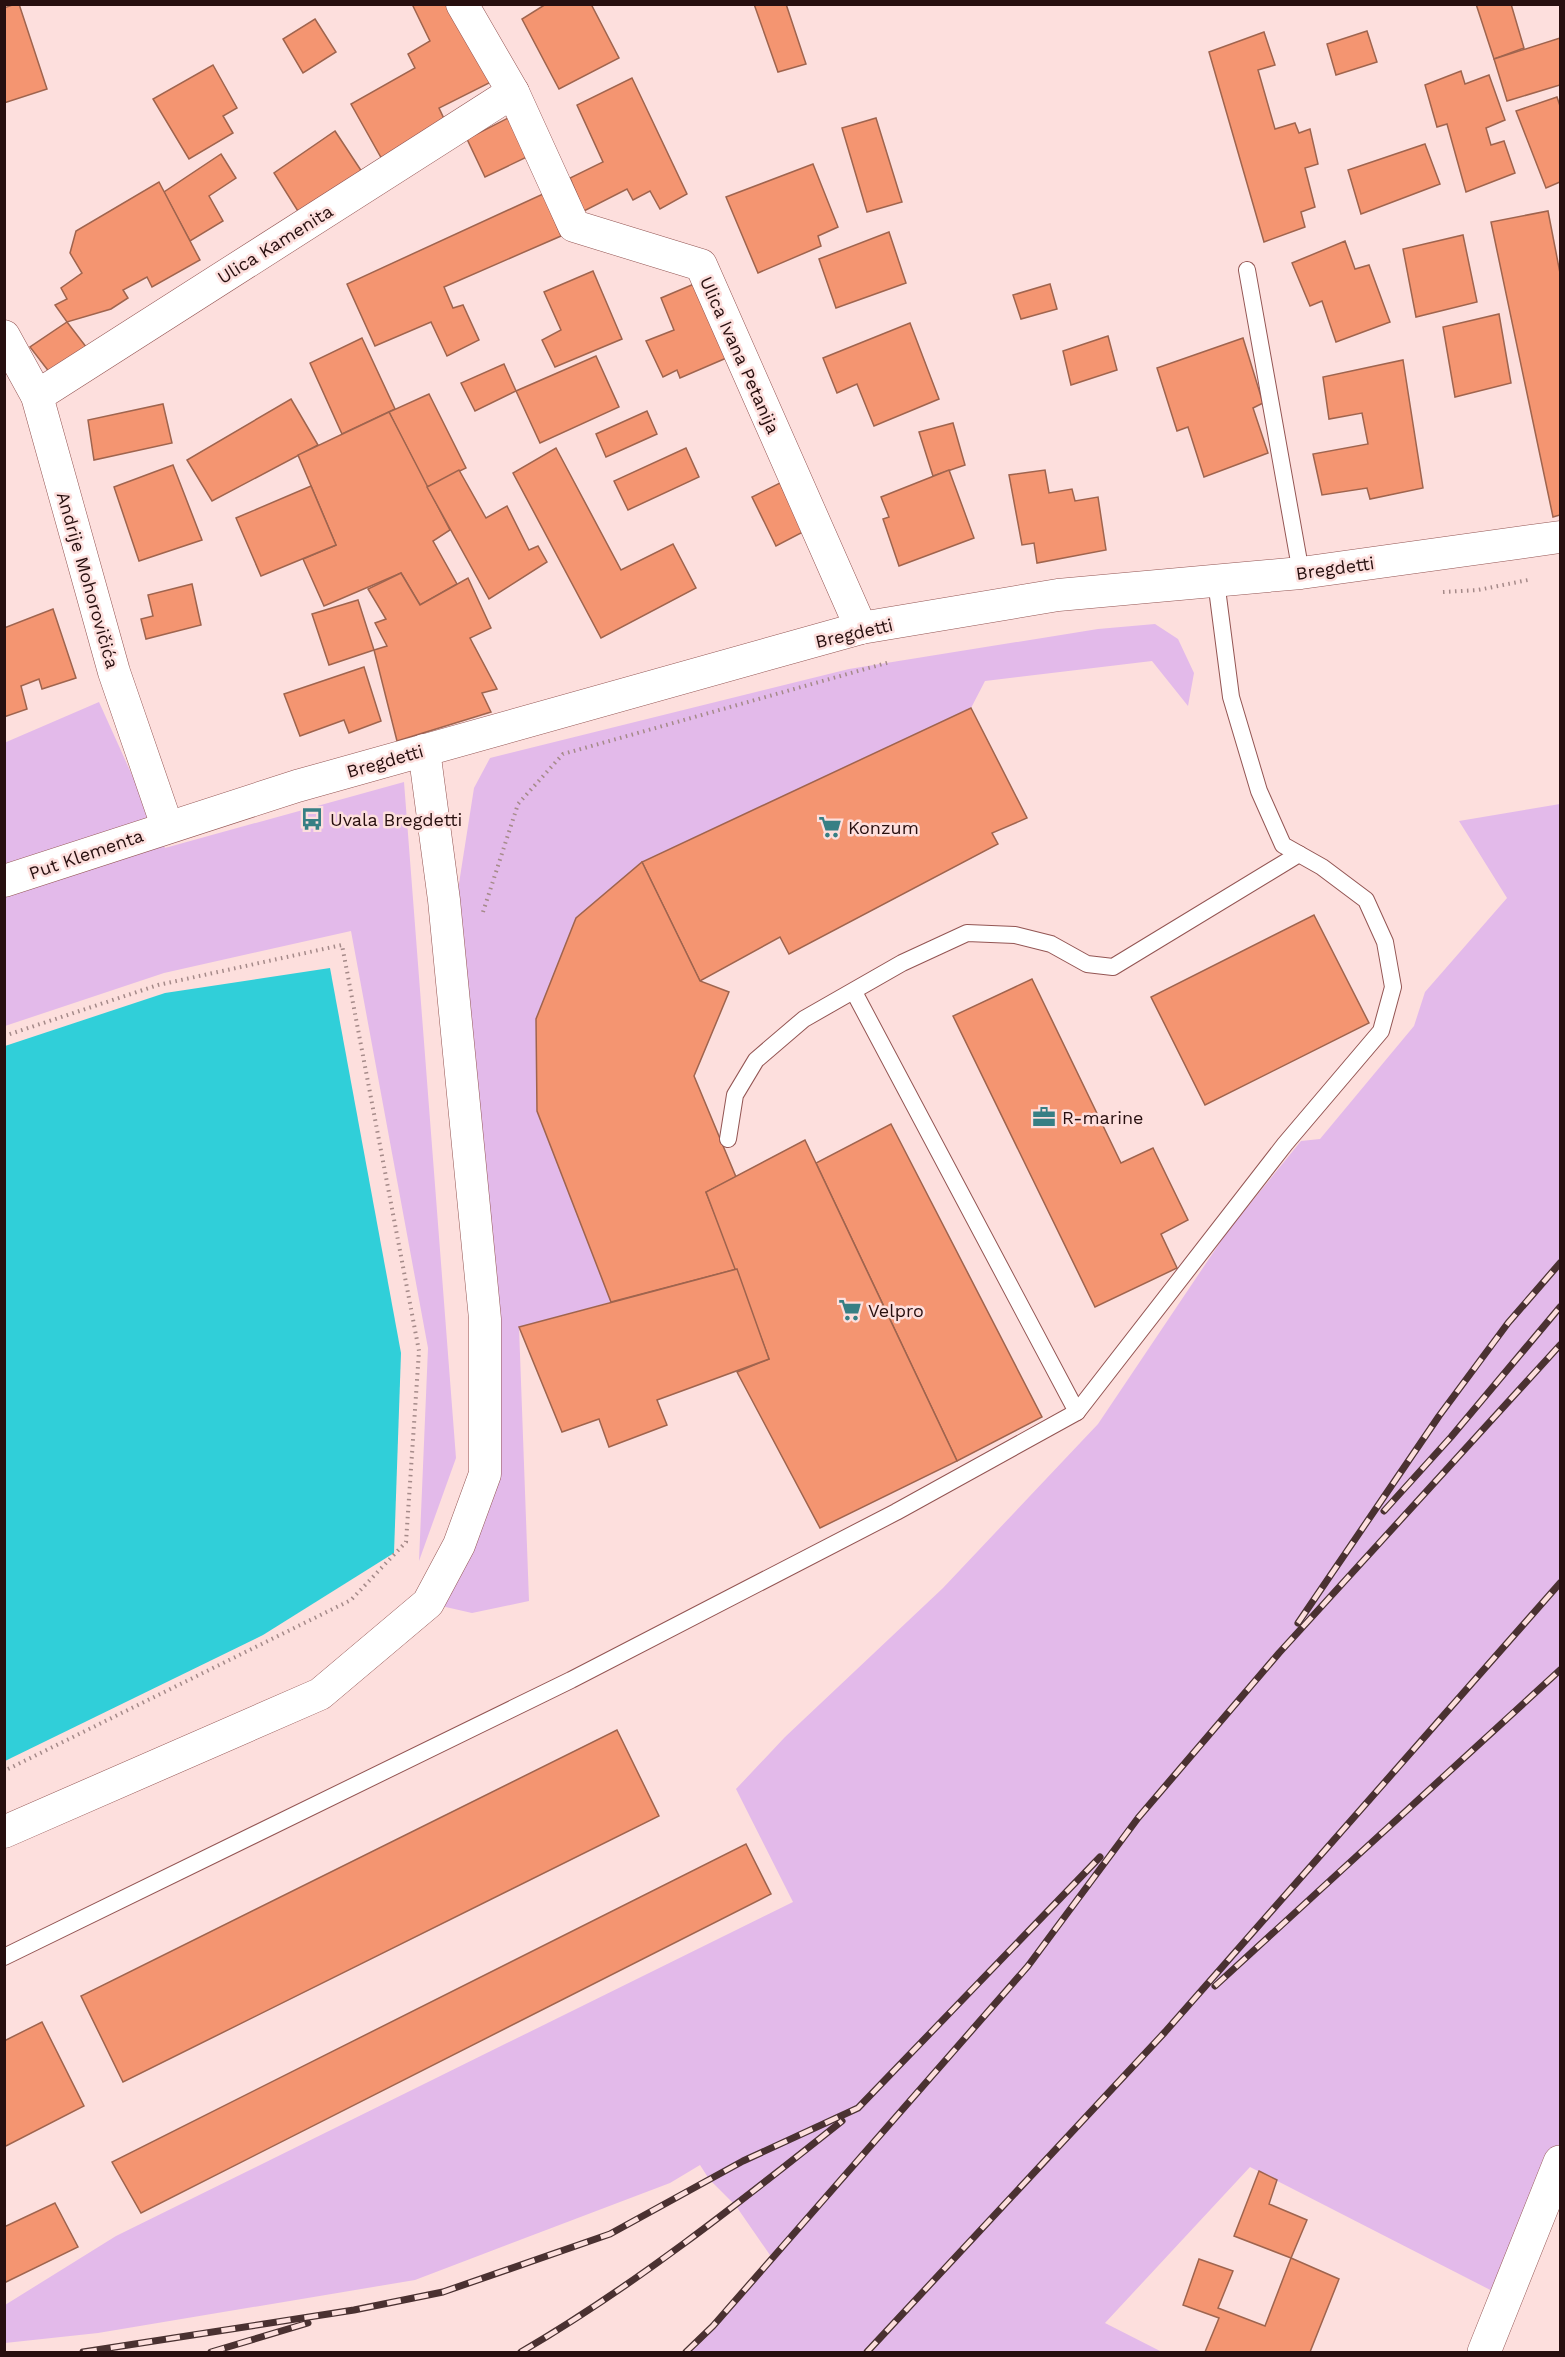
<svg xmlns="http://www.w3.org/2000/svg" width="1565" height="2357" font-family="'Work Sans',sans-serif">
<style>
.green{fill:#e3baea}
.water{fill:#30cfd9}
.building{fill:#f49571;stroke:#9f644e;stroke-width:1.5}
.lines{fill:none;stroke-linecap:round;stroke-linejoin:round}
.service-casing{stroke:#935553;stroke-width:18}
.minor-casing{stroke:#935553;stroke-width:33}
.secondary-casing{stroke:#935553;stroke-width:34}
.path{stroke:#a58a89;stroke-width:4;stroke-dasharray:1.5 4.5;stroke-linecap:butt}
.service{stroke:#fff;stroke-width:16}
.minor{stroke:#fff;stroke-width:32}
.secondary{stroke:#fff;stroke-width:33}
.rail-casing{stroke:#4a3131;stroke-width:7}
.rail{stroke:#fddfdd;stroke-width:4.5;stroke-dasharray:14;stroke-linecap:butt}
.labels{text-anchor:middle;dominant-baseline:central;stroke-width:5;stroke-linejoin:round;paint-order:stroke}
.street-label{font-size:18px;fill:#270f0f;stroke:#fddfdd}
.poi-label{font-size:18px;fill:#270f0f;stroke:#fddfdd;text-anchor:start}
</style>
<rect width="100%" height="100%" fill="#fddfdd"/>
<g class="green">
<path d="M1155,624L1178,639L1194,673L1188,706L1152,661L985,681L971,708L642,862L576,918L536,1019L537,1110L611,1302L519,1327L529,1601L472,1613L428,1603L485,1474L449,947L474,788L490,758L849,669L1098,629Z"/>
<path d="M99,702L165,848L404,782L456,1458L419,1561L428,1348L351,931L164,973L5,1026L4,743Z"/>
<path d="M1560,804V2162L1506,2298L1250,2167L1105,2323L1162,2352H686L772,2258L736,2206L709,2179L700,2165L670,2183L415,2280L98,2333L5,2343V2305L116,2236L793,1902L736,1789L785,1737L943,1588L1098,1424L1227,1232L1301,1141L1320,1139L1414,1026L1425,992L1507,898L1459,821Z"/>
</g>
<path class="water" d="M330,968L401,1353L394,1553L263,1635L5,1761V1046L165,993Z"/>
<g class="building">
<path d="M15,4H19L47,89L4,103V8Z"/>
<path d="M412,4H454L495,80L439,108L447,125L383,161L351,104L415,68L408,54L430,41Z"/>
<path d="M546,4H591L619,58L559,89L522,19Z"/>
<path d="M754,4H786L806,64L778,72Z"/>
<path d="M1476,4H1511L1524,48L1494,59Z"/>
<path d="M315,19L336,52L303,73L283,39Z"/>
<path d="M1367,31L1377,62L1336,75L1327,44Z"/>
<path d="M1264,32L1275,65L1258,70L1275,129L1295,123L1299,133L1310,129L1318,164L1305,168L1315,207L1301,212L1305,227L1264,242L1209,52Z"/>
<path d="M1560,38V85L1507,101L1494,59Z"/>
<path d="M213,65L237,108L223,116L233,133L189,159L153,99Z"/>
<path d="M1461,71L1465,84L1489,75L1505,120L1486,128L1491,145L1504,141L1515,173L1466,192L1447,124L1437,127L1425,85Z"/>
<path d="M632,78L687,194L660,209L650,191L633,200L627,189L584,211L570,178L603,162L577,105Z"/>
<path d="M1557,97L1560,106V182L1546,188L1516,111Z"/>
<path d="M512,116L529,156L485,177L467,139Z"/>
<path d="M876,118L902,202L867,212L842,128Z"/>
<path d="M335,131L370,184L306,224L274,173Z"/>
<path d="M1425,144L1440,184L1361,214L1348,170Z"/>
<path d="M221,154L236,178L209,196L223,221L190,241L164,192Z"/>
<path d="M813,164L838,227L818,236L821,246L758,273L726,197Z"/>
<path d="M159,182L200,260L152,287L147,277L123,290L128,298L111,309L67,322L55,305L67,299L61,288L82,273L70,253L76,231Z"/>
<path d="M543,194L561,236L444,287L453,308L463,305L479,340L447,356L431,322L375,346L347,284Z"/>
<path d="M1548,211L1560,273V515L1553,517L1491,222Z"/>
<path d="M889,232L906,283L836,308L819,259Z"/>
<path d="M1463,235L1477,302L1416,317L1403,249Z"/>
<path d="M1345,241L1355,269L1369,265L1390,322L1336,342L1322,301L1310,306L1292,263Z"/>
<path d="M593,271L622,339L555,367L542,340L561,330L544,292Z"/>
<path d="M701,281L731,356L680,378L677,370L663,377L646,341L674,330L661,298Z"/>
<path d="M1050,284L1057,309L1021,319L1013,295Z"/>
<path d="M1499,314L1511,383L1455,397L1443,327Z"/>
<path d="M67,322L87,348L50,373L30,347Z"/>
<path d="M910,323L939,399L874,426L857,384L837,393L823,358Z"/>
<path d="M1108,336L1117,370L1071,385L1063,351Z"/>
<path d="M362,338L395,409L342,434L310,363Z"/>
<path d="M1243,338L1263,403L1253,408L1268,453L1204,477L1188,427L1177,431L1157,368Z"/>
<path d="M596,356L619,407L540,443L516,391Z"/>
<path d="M1403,360L1423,488L1370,499L1367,488L1322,495L1313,454L1368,444L1362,413L1329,419L1323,377Z"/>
<path d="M504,364L516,391L475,411L461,383Z"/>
<path d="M429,394L466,468L427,487L389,412Z"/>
<path d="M291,399L318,445L212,501L187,460Z"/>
<path d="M163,404L172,443L94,460L88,420Z"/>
<path d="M647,411L657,434L606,457L596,434Z"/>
<path d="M389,412L450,530L433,541L457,584L420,605L401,573L324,606L303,559L336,545L298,455Z"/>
<path d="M953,423L965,465L933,476L919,432Z"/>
<path d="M556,448L621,570L673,544L696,588L601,638L513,473Z"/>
<path d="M686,448L699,477L628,510L614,481Z"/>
<path d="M173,465L202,540L139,561L114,487Z"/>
<path d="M459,470L486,518L507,506L529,550L538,546L547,562L489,599L427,487Z"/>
<path d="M949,470L974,538L899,566L883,519L889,517L881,497Z"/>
<path d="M1045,470L1049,493L1072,489L1075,501L1098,497L1106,550L1037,563L1034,543L1022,545L1009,475Z"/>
<path d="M780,483L803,532L776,546L752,497Z"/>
<path d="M311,486L336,545L261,576L236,518Z"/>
<path d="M401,573L420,605L468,578L491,628L470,638L497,689L482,693L491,712L397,741L374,650L387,646L375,623L386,619L368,589Z"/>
<path d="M192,584L201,625L146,639L141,619L153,616L148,595Z"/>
<path d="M358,600L374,650L329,665L312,614Z"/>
<path d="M53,609L76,678L42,689L39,679L21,686L27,709L4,717V628Z"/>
<path d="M364,667L381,721L349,733L344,720L300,736L284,694Z"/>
<path d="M971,708L1027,818L992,833L998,844L789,954L780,937L700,981L642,862Z"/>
<path d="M642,862L700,981L729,992L694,1076L736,1177L706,1192L737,1269L611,1302L537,1111L536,1019L576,918Z"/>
<path d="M1314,915L1369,1023L1205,1105L1151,997Z"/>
<path d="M1032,979L1121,1163L1153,1148L1188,1220L1161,1234L1177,1268L1095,1307L953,1016Z"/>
<path d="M891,1124L1042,1417L957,1461L816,1163Z"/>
<path d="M805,1140L957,1461L820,1528L737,1372L769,1359L706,1192Z"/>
<path d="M737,1269L769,1359L657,1400L667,1425L609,1447L599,1419L562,1432L519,1327Z"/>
<path d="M617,1730L659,1816L123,2082L81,1996Z"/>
<path d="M746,1844L771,1894L141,2213L112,2162Z"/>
<path d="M42,2022L84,2106L4,2147V2041Z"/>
<path d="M1259,2171L1277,2180L1269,2204L1307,2220L1291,2258L1234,2236Z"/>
<path d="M55,2203L78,2247L4,2283V2227Z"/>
<path d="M1291,2258L1339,2279L1310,2352H1205L1219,2318L1183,2305L1199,2259L1233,2271L1218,2308L1265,2326Z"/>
</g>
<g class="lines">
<g class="service-casing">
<g id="service">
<path d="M1247,270L1301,573"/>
<path d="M854,992L1077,1412"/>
<path d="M728,1139L735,1095L756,1060L804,1019L902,963L967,933L1015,935L1051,944L1087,964L1113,967L1299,854"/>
<path d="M4,1957L571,1680L896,1512L1077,1412L1285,1144L1381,1031L1393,987L1385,942L1366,900L1322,867L1283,845L1259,791L1231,697L1216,581"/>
</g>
</g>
<g class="minor-casing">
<g id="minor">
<path d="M462,4L513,92L574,226L701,265L861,628"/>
<path d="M4,336L37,396L114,672L167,826"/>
<path d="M37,396L513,92"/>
<path d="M4,881L297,786L861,628L1058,595L1301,573L1560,537"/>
<path d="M4,1832L320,1694L428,1603L459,1545L485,1474V1319L444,900L424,750"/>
</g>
</g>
<g class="secondary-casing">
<path id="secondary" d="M1484,2352L1560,2162"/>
</g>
<g class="path">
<path d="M1443,592L1478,590L1528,580"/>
<path d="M483,912L518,804L563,754L890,662"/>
<path d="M4,1036L158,985L342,945L419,1351L406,1542L351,1600L4,1771"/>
</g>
<use href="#service" class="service"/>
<use href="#minor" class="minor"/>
<use href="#secondary" class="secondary"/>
<g class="rail-casing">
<g id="rail">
<path d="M1384,1511L1451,1437L1560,1307"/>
<path d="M1298,1623L1439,1416L1508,1323L1560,1263"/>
<path d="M1215,1986L1560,1670"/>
<path d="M83,2352L354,2310L443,2292L610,2234L743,2161L858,2108L1100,1857"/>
<path d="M211,2352L308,2323"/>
<path d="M521,2352C634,2286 739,2203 842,2121"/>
<path d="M686,2352L713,2326L1028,1966L1138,1818L1279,1653L1560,1345"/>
<path d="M867,2352L1165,2032L1560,1583"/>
</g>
</g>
<use href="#rail" class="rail"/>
</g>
<defs>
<g id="bus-bare" transform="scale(1.8)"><path d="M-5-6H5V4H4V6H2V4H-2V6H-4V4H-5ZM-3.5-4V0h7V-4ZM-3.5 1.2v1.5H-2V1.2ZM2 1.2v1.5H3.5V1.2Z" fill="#377f84" stroke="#fddfdd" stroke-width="2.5" paint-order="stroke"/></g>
<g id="supermarket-bare" transform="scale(1.8)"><path d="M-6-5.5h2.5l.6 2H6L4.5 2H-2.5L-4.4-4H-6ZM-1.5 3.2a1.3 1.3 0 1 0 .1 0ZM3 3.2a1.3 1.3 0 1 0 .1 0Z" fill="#377f84" stroke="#fddfdd" stroke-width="2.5" paint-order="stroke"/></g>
<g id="office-bare" transform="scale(1.8)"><path d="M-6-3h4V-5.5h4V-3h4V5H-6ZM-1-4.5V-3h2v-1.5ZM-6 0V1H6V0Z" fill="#377f84" stroke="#fddfdd" stroke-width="2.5" paint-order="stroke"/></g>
</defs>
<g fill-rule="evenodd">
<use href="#bus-bare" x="312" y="819"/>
<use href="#supermarket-bare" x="830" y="827"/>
<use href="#office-bare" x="1044" y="1117"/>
<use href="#supermarket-bare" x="850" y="1310"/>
</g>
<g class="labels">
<g class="street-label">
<text transform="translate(275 244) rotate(-32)">Ulica Kamenita</text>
<text transform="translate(740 355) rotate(66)">Ulica Ivana Petanija</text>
<text transform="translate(1335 568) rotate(-8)">Bregdetti</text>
<text transform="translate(88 580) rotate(74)">Andrije Mohorovičića</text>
<text transform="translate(854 633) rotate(-13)">Bregdetti</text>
<text transform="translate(385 761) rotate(-16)">Bregdetti</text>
<text transform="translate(86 854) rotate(-19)">Put Klementa</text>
</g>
<g class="poi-label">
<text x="330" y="819">Uvala Bregdetti</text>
<text x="848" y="827">Konzum</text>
<text x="1062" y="1117">R-marine</text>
<text x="868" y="1310">Velpro</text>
</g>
</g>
<rect width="1565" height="2357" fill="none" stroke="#270f0f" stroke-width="12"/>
</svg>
